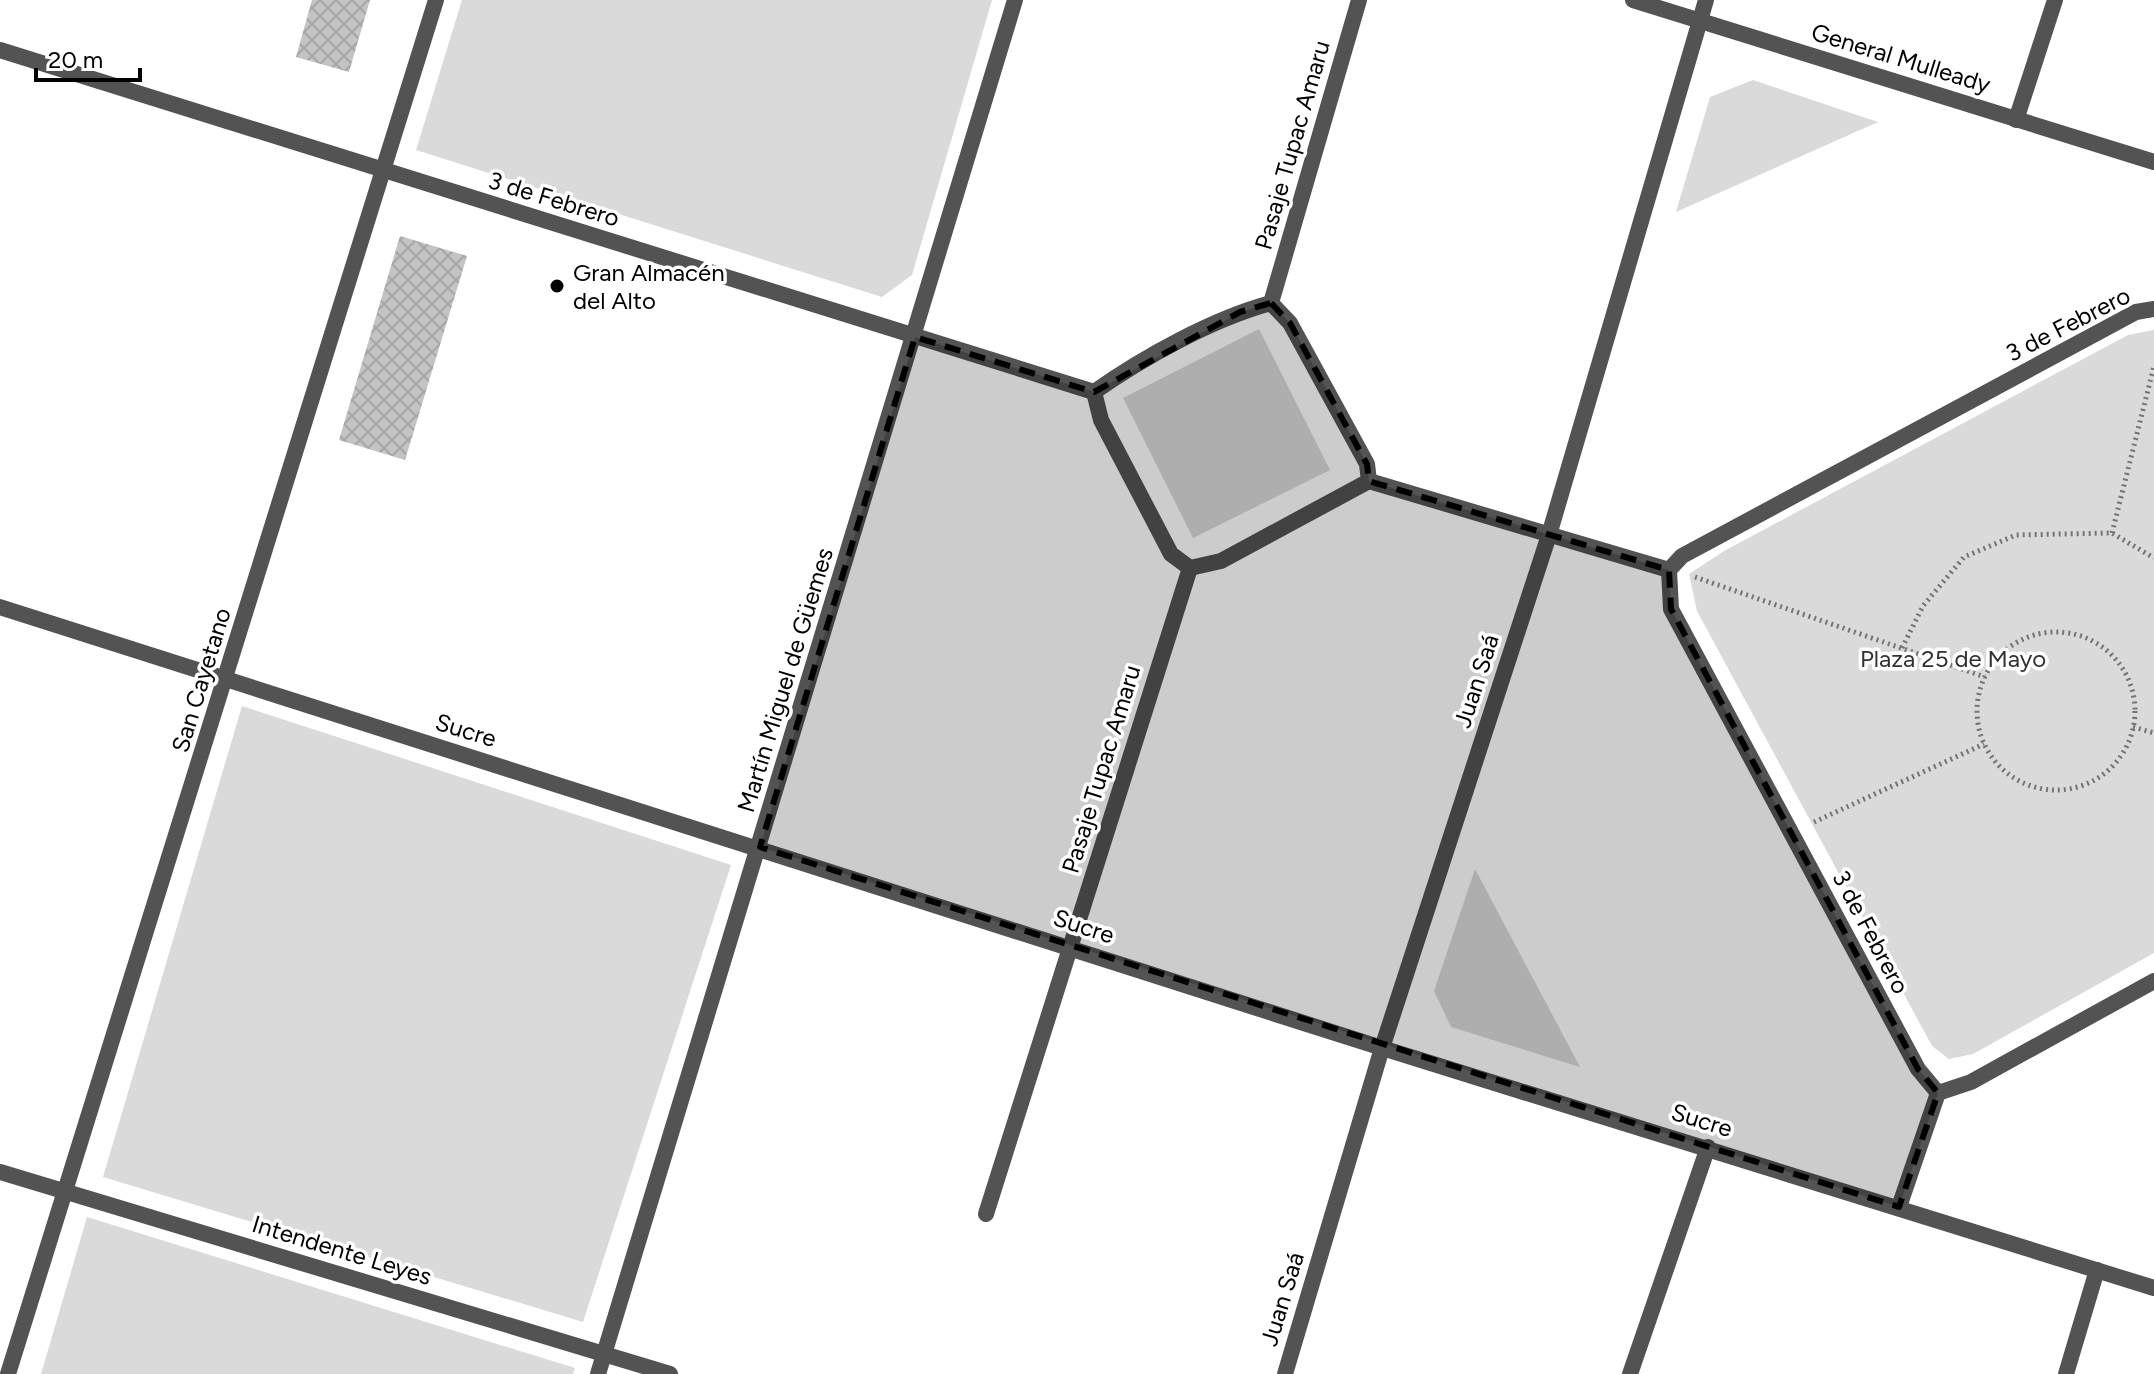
<svg xmlns="http://www.w3.org/2000/svg" width="2154" height="1374" font-family="Figtree,sans-serif">
<style>
.green{fill:#dadada}
.building{fill:url(#building-cross-hatch)}
.lines{fill:none;stroke-linecap:round;stroke-linejoin:round}
.path{stroke:#757575;stroke-width:5;stroke-dasharray:2 4;stroke-linecap:butt}
.service{stroke:#535353;stroke-width:16}
.minor{stroke:#535353;stroke-width:16}
.marked{fill:#000;fill-opacity:0.2;stroke:#000;stroke-width:6;stroke-dasharray:16 10;stroke-linejoin:round}
.poi-dot{fill:#000;stroke:#fff;stroke-width:3}
.labels{text-anchor:middle;dominant-baseline:central;stroke-width:7;stroke-linejoin:round;paint-order:stroke}
.street-label{font-size:24px;fill:#000;stroke:#fff}
.poi-label{font-size:24px;fill:#000;stroke:#fff;text-anchor:start}
.park-label{font-size:24px;fill:#313131;stroke:#fff}
</style>
<defs>
<pattern id="building-cross-hatch" width="8" height="8" patternUnits="userSpaceOnUse" patternTransform="scale(2)"><rect width="8" height="8" fill="#c3c3c3"/><path d="M0 0l8 8M0 8l8-8" fill="none" stroke="#a6a6a6"/></pattern>
</defs>
<rect width="100%" height="100%" fill="#fff"/>
<g class="green">
<path d="M462,0H992L912,275L882,297L416,150Z"/>
<path d="M1753,80L1878,122L1676,212L1710,97Z"/>
<path d="M1259,329L1330,470L1193,538L1123,398Z"/>
<path d="M2154,330V953L1973,1054L1949,1059L1932,1046L1697,611L1689,574L1724,551L2128,335Z"/>
<path d="M242,706L731,865L583,1322L103,1177Z"/>
<path d="M1475,869L1580,1067L1451,1027L1434,991Z"/>
<path d="M87,1217L575,1368L573,1374H41Z"/>
</g>
<g class="building">
<path d="M312,0H370L349,72L296,57Z"/>
<path d="M400,236L467,256L405,460L339,440Z"/>
</g>
<g class="lines">
<g class="path">
<path d="M2112,533L2154,366"/>
<path d="M1695,577L1985,677"/>
<circle cx="2056" cy="711" r="79"/>
<path d="M1902,648L1923,606L1964,557L2016,535L2112,533L2154,558"/>
<path d="M2133,727L2154,733"/>
<path d="M1814,822L1984,744"/>
</g>
<g class="service">
<path d="M2016,120L2055,0"/>
<path d="M1271,303L1359,0"/>
<path d="M986,1214L1190,568"/>
<path d="M1630,1374L1708,1147"/>
<path d="M2066,1374L2097,1270"/>
</g>
<g class="minor">
<path d="M1633,0L2154,162"/>
<path d="M0,50L1094,392"/>
<path d="M2154,309L2136,312L1682,556L1669,570L1671,609L1918,1069L1938,1093L1971,1082L2154,981"/>
<path d="M1094,392C1144,357 1212,319 1271,303L1290,323L1367,464L1369,481"/>
<path d="M1094,392L1101,420L1171,554L1190,568L1221,561L1369,481"/>
<path d="M1369,481L1669,570"/>
<path d="M0,607L1382,1048L2154,1288"/>
<path d="M0,1172L670,1374"/>
<path d="M1899,1207L1938,1093"/>
<path d="M8,1374L436,0"/>
<path d="M598,1374L1015,0"/>
<path d="M1285,1374L1382,1048L1549,535L1706,0"/>
</g>
</g>
<path class="marked" d="M1271,303L1290,323L1367,464L1369,481L1669,570L1671,609L1918,1069L1938,1093L1899,1207L760,847L915,337L1094,392L1240,312Z"/>
<circle class="poi-dot" cx="557" cy="286" r="8"/>
<g class="labels">
<g class="street-label">
<text transform="translate(1901 58) rotate(17)">General Mulleady</text>
<text transform="translate(1292 145) rotate(-74)">Pasaje Tupac Amaru</text>
<text transform="translate(554 199) rotate(17)">3 de Febrero</text>
<text transform="translate(2068 324) rotate(-27)">3 de Febrero</text>
<text transform="translate(201 680) rotate(-73)">San Cayetano</text>
<text transform="translate(785 680) rotate(-73)">Martín Miguel de Güemes</text>
<text transform="translate(1476 681) rotate(-72)">Juan Saá</text>
<text transform="translate(466 730) rotate(17)">Sucre</text>
<text transform="translate(1101 769) rotate(-73)">Pasaje Tupac Amaru</text>
<text transform="translate(1084 926) rotate(18)">Sucre</text>
<text transform="translate(1871 932) rotate(62)">3 de Febrero</text>
<text transform="translate(1702 1120) rotate(17)">Sucre</text>
<text transform="translate(342 1250) rotate(17)">Intendente Leyes</text>
<text transform="translate(1282 1299) rotate(-73)">Juan Saá</text>
</g>
<g class="poi-label">
<text x="573" y="272">Gran Almacén<tspan x="573" dy="28">del Alto</tspan></text>
</g>
<g class="park-label">
<text x="1953" y="658">Plaza 25 de Mayo</text>
</g>
</g>
<path d="M36 68v12h104v-12" fill="none" stroke="#000000" stroke-width="4"/>
<text x="48" y="68" font-size="24" fill="#000000" stroke="#ffffff" stroke-width="6" paint-order="stroke">20 m</text>
</svg>
